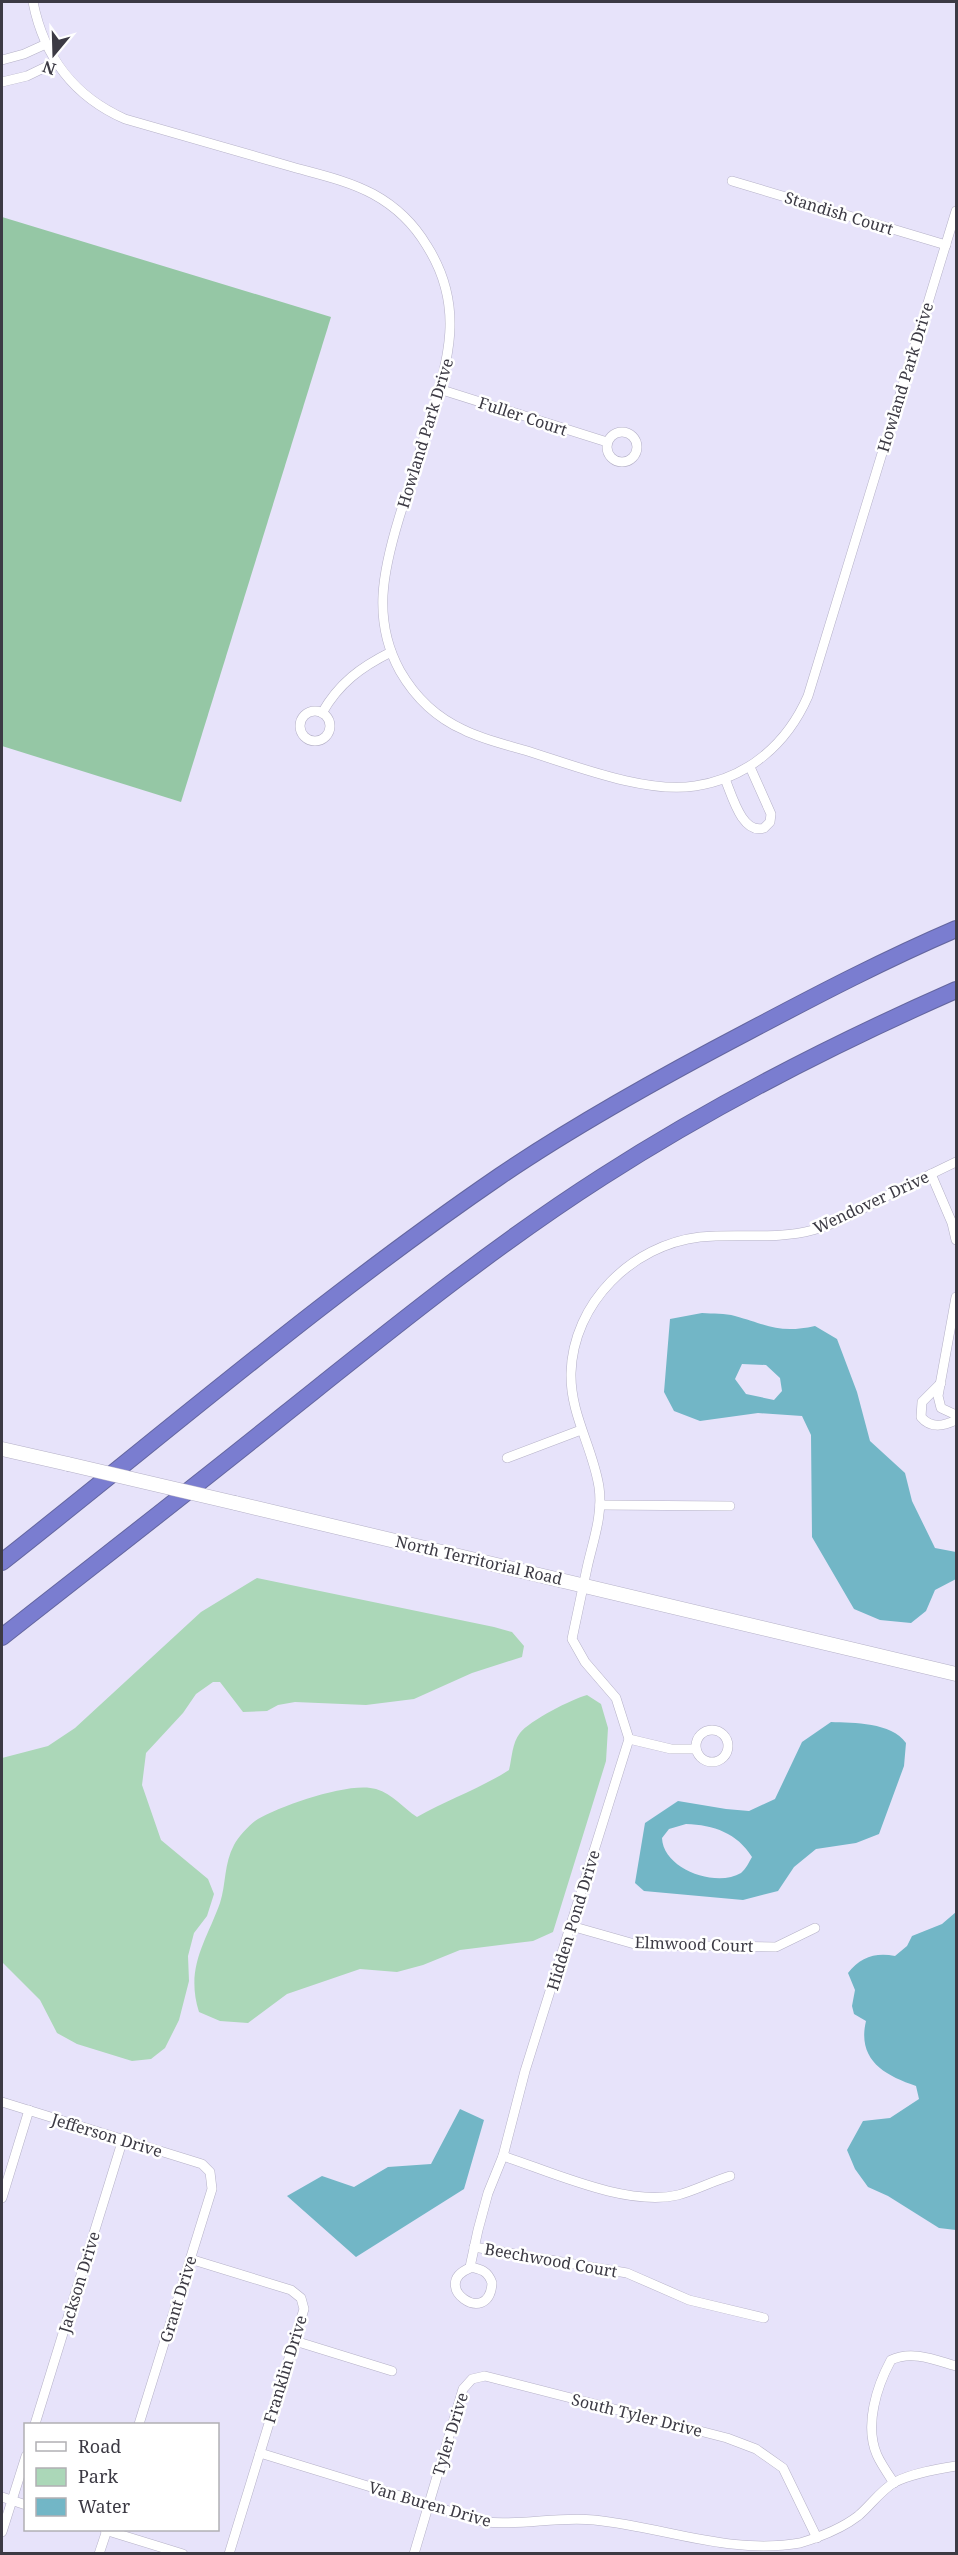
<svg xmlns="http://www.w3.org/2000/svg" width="958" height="2555" font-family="'Noto Serif',serif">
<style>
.green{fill:#abd7b8}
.forest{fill:#95c7a5}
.water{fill:#72b6c6;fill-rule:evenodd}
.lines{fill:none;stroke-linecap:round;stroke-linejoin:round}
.minor-casing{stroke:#b5b1c7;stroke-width:10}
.secondary-casing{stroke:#b5b1c7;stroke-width:15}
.motorway-casing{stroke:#64669f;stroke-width:18}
.minor{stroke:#fff;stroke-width:9}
.secondary{stroke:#fff;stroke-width:14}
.motorway{stroke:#7a7dd0;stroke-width:16}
.secondary-bridge-casing{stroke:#b5b1c7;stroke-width:15;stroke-linecap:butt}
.secondary-bridge{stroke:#fff;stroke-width:14}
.labels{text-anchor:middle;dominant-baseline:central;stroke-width:5;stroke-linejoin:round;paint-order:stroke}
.street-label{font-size:16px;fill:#3c3a44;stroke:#fff}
</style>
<rect width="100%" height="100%" fill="#e7e3fa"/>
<g class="green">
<path d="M257,1578L494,1627L512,1632L524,1646L522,1657L472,1673L414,1699L366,1705L295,1702L278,1705L267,1711L243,1712L220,1682H213L196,1694L183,1713L146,1753L142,1785L161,1840L208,1879L214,1894L207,1916L194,1933L188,1956L189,1981L179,2020L165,2048L151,2059L132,2061L77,2044L57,2033L40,2000L2,1962V1758L48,1746L75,1728L201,1612Z"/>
<path d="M587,1695L601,1704L608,1728L606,1761L553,1932L533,1941L460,1950L423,1965L397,1972L360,1969L287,1994L248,2023L220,2021L199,2012C185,1967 206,1942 220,1903C226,1885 224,1863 234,1845C238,1837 251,1823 258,1819C282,1805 351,1781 376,1789C393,1794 403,1808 417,1817C447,1800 481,1788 509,1770C512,1758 512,1743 520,1733C529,1721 572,1699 587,1695Z"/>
</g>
<path class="forest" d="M2,217L331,317L181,802L2,746Z"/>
<g class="water">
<path d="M702,1313C713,1314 725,1313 735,1316C768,1325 779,1334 815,1326L837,1339L857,1392L870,1441L905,1473L912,1501L935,1548L956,1552V1579L935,1590L926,1611L911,1623L880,1620L854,1609L812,1537L811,1435L802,1416L758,1413L700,1421L674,1411L664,1392L670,1319ZM742,1364L766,1365L780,1378L782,1391L774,1400L746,1394L735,1379Z"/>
<path d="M831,1722C854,1723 891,1722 906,1743L904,1766L879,1834L856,1843L816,1849L794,1867L778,1891L743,1900L644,1891L635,1883L645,1823L678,1801L726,1809L749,1811L775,1799L802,1742ZM686,1824C714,1825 737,1833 752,1857C749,1862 746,1869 741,1873C716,1888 663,1869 662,1838L669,1829Z"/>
<path d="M956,1912V2230L939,2228L888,2196L868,2187L855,2169L847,2150L863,2121L890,2118L919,2099L916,2086C883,2075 857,2059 866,2021L854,2014L852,2006L855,1990L848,1973C860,1957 876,1952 895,1956L907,1946L912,1936L942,1924Z"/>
<path d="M460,2109L484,2120L464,2189L356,2257L287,2196L322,2176L354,2187L388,2167L431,2164Z"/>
</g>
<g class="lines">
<g class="minor-casing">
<g id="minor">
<path d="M33,2C44,57 73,96 125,119C179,135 234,150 289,166C317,174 347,180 373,194C395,206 414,224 427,246C465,306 449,359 429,422C419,454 409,486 399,518C383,571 372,620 400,671C415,697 437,718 464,730C482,739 503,744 524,750C573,765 645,794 695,786C748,778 787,744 808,696L956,211"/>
<path d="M2,60L24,54L46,44"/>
<path d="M2,82L27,76L56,62"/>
<path d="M732,181L946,245"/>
<path d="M439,389L607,442"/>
<circle cx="622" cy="447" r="15"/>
<circle cx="315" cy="726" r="15"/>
<path d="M322,713C339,683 361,667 391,652"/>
<path d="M725,779C732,795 742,835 764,828L770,822L771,814L750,767"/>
<path d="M931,1174L952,1223L956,1240"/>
<path d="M956,1297L938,1396L941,1408L956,1415"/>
<path d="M941,1383L922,1402L921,1417C931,1429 944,1426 956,1420"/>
<path d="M507,1458L581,1430"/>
<path d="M600,1505L730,1506"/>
<circle cx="712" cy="1746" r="16"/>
<path d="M629,1739L671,1749H696"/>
<path d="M571,1926L638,1945L776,1947L815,1928"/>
<path d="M2,2102L202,2164L210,2172L212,2189L139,2424"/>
<path d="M503,2156C552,2172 627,2207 678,2195C694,2191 713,2181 730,2176"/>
<path d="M2,2198L29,2110"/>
<path d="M474,2247L627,2273L689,2300L764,2318"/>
<path d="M190,2259L291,2290L301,2298L304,2309L229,2554"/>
<path d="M470,2267C481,2269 488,2271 492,2283C489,2329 428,2285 470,2268V2267L478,2230L488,2193L503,2156L525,2071L629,1739L616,1698L585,1662L572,1639C577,1615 582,1591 587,1568C593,1541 603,1515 599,1487C593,1448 570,1414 571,1373C573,1303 632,1245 700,1237C738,1233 777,1240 813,1230C835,1224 855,1213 875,1202C902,1188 929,1175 956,1162"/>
<path d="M295,2341L392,2371"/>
<path d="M35,2424L123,2139"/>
<path d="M260,2453L485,2522C521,2526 558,2516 594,2520C664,2527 729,2555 800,2543C820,2537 841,2529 858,2516C870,2506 881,2490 895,2482C913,2473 937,2469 956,2466"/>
<path d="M894,2483C888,2474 881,2464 877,2455C864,2425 877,2386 891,2360C912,2350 935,2360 956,2366"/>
<path d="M2,2497L26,2505"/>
<path d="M105,2530L183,2554"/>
<path d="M2,2532L26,2456"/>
<path d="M99,2554L107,2530"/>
<path d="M414,2554L463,2389L472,2379L485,2376L727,2438L756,2449L783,2468L817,2538"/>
</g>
</g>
<g class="secondary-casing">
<g id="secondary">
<path d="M2,1449L68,1464"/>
<path d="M235,1503L956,1674"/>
</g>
</g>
<g class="motorway-casing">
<g id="motorway">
<path d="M2,1562C167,1432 326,1295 500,1176C578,1123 665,1075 749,1031C817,995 886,959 956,929"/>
<path d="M2,1637C96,1563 192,1489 285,1414C388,1332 491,1248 602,1177C711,1107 838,1042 956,990"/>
</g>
</g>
<use href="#minor" class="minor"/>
<use href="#secondary" class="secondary"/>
<use href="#motorway" class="motorway"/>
<g class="secondary-bridge-casing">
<path id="secondary-bridge" d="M68,1464L235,1503"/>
</g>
<use href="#secondary-bridge" class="secondary-bridge"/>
</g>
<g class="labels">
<g class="street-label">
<text transform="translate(839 213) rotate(17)">Standish Court</text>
<text transform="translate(905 377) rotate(-73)">Howland Park Drive</text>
<text transform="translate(523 416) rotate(18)">Fuller Court</text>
<text transform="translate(425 433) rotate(-73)">Howland Park Drive</text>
<text transform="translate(871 1202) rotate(-25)">Wendover Drive</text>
<text transform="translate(479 1560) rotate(13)">North Territorial Road</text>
<text transform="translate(573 1920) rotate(-73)">Hidden Pond Drive</text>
<text transform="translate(694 1944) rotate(2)">Elmwood Court</text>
<text transform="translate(107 2135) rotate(17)">Jefferson Drive</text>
<text transform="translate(551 2260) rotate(10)">Beechwood Court</text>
<text transform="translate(79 2282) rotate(-73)">Jackson Drive</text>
<text transform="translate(178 2299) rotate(-73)">Grant Drive</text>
<text transform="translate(285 2369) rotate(-73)">Franklin Drive</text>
<text transform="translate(637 2415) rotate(14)">South Tyler Drive</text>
<text transform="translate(450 2434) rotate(-73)">Tyler Drive</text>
<text transform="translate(430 2504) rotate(16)">Van Buren Drive</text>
</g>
</g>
<rect width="958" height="2555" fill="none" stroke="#3c3a44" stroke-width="6"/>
<rect x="24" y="2423" width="195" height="108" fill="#ffffff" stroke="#b1b0b4" stroke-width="1.5"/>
<rect x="36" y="2442" width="30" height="9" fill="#ffffff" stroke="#b1b0b4" stroke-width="1.5"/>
<text x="78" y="2453" font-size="18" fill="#3c3a44">Road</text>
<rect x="36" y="2468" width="30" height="18" fill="#abd7b8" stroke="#b1b0b4" stroke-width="1.5"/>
<text x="78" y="2483" font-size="18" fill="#3c3a44">Park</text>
<rect x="36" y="2498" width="30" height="18" fill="#72b6c6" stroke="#b1b0b4" stroke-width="1.5"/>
<text x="78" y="2513" font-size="18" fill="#3c3a44">Water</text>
<g transform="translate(54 54) rotate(199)" stroke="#ffffff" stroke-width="4.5" paint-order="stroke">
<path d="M0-4.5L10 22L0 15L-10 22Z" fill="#3c3a44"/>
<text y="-9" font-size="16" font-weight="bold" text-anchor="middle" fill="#3c3a44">N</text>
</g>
</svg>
